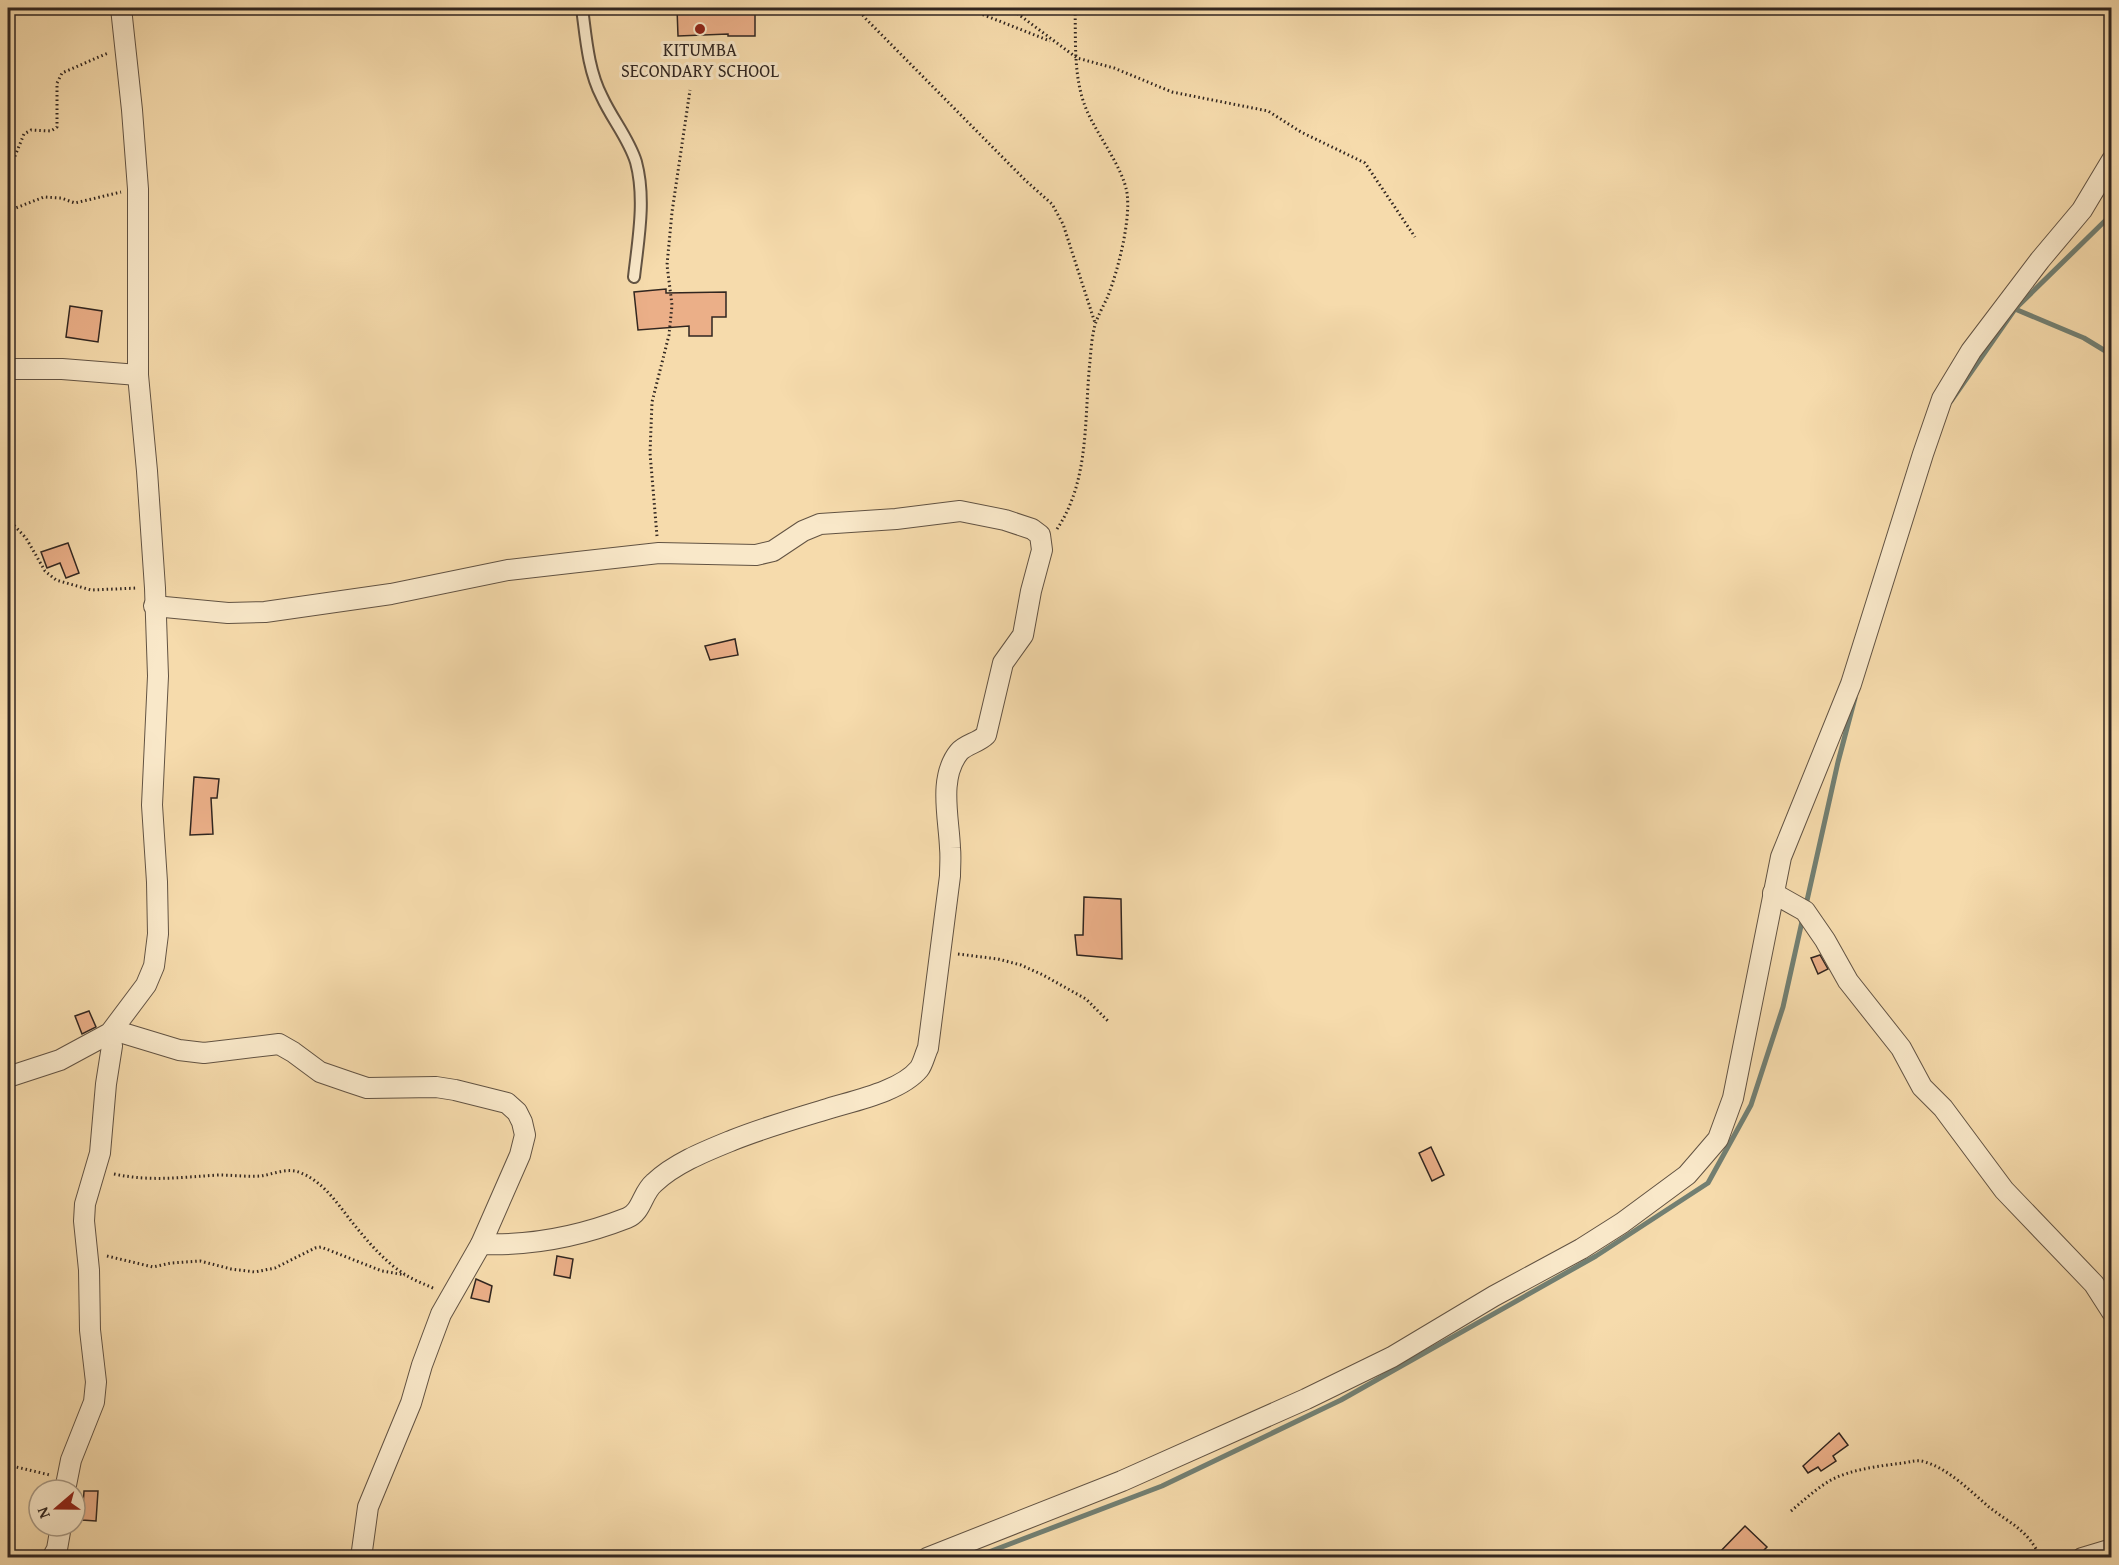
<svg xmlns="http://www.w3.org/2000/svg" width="2119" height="1565" font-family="'Gentium Book Plus',serif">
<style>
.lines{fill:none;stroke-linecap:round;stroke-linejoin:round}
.stream{stroke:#727f72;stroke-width:5}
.building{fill:#ebaf88;stroke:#312620;stroke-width:1.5}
.lane-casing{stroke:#625343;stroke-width:14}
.street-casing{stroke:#625343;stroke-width:22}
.path{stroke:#312620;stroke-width:3;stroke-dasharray:1.5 3;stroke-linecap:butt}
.lane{stroke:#f9e8c9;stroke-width:10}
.street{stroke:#f9e8c9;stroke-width:20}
.poi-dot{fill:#8f2418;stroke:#f9e8c9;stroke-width:2}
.labels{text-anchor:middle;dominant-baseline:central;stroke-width:6;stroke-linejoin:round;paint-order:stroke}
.poi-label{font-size:18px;fill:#312620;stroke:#f9e8c9}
</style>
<rect width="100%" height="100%" fill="#f6dbac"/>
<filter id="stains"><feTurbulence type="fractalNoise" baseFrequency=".00333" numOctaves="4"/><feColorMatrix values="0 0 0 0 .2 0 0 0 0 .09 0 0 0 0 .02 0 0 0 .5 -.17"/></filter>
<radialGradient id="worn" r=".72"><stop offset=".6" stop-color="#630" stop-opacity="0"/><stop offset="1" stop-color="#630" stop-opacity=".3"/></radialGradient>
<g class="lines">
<g class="stream">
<path d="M2015,309L2084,338L2112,355"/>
<path d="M1951,401L2015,309L2112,214"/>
<path d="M1806,905L1838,762L1855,698"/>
<path d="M973,1558L1162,1486L1341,1400L1596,1256L1708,1183L1751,1105L1783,1007L1803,917"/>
</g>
</g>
<g class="building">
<path d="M677,8H755V36H728V34L678,36Z"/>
<path d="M666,289V293L726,292V317H712V336H689V326L638,330L634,292Z"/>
<path d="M70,306L102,311L98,342L66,337Z"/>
<path d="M68,543L79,573L66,578L60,563L47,568L41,552Z"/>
<path d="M735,639L738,655L710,660L705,646Z"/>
<path d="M194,777L219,779L217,798H211L213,834L190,835Z"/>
<path d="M1084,897L1121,899L1122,959L1077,955L1075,935H1083Z"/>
<path d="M1820,955L1828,969L1818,974L1811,958Z"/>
<path d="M89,1011L96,1027L82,1034L75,1016Z"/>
<path d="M1431,1147L1444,1175L1432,1181L1419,1153Z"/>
<path d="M557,1256L573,1259L570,1278L554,1275Z"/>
<path d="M476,1279L492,1286L489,1302L471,1298Z"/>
<path d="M1839,1433L1848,1445L1833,1456L1836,1461L1821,1471L1818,1467L1808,1473L1803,1466Z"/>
<path d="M84,1491H98L96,1521L82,1520Z"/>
<path d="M1745,1526L1767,1547L1757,1557H1715Z"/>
</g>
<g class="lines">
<g class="lane-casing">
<path id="lane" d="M582,8C586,38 588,70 602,97C612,119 629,139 636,162C646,199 638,241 634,277"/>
</g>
<g class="street-casing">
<g id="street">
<path d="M8,369H62L138,375"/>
<path d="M154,606L228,613L265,612L391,594L508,570L578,562L659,553L756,555L773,551L803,531L820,524L896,519L960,511L1005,520L1032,529L1040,535L1042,550L1031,591L1023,635L1003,663L986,735C978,743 966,744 959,752C938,778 949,818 950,848C951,857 950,866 950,876L928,1048C925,1054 923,1064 919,1069C900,1092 852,1101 824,1110C794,1119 763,1128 733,1140C706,1151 675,1163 654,1183C642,1193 642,1212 627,1218C581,1236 530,1246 481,1244"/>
<path d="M1773,893L1805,911L1825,940L1848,981L1901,1048L1922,1087L1943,1108L2004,1190L2094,1284L2112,1312"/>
<path d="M113,1030L179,1050L204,1053L279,1044L293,1052L320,1072L349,1082L367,1088L436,1087L455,1090L507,1103L517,1112L522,1122L525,1135L520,1155L481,1244L441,1314L422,1365L411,1403L368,1507L361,1558"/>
<path d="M8,1077L60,1060L110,1033L146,985L154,966L158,934L157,882L152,805L158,676L155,588L147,471L138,375V189L132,110L121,8"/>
<path d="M65,1490L71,1460L94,1402L96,1382L90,1330L89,1270L84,1221L85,1204L100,1153L106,1084L112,1046L110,1033"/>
<path d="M52,1558L57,1549L61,1526"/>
<path d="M927,1558L1122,1481L1306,1399L1392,1357L1494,1296L1581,1249L1622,1223L1687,1175L1700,1160L1718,1139L1733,1098L1781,857L1851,684L1923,454L1942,399L1971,351L2040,260L2082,210L2112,160"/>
<path d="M2082,1558L2112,1549"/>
</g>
</g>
<g class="path">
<path d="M857,8L866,19L1026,181L1052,204L1063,224L1095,323"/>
<path d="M966,8L1050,41"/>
<path d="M1010,8L1077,58L1114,68L1172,92L1268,111L1301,132L1365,163L1415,237"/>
<path d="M8,173L24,134L31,130L51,131L57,127V83L62,73L108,53"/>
<path d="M8,211L44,197L61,198L75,203L121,192"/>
<path d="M8,519L26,538L45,571L56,580L91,590L138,588"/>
<path d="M1057,529C1090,480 1084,418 1090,361C1091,349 1092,336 1095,325C1098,315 1104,305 1108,296C1118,270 1131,220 1127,193C1123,168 1098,136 1087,111C1073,79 1076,42 1075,8"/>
<path d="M657,536L650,453L652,402L669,335L672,305L667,265L672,212L690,90"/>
<path d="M958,954L998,959L1021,965L1043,975L1086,999L1109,1022"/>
<path d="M114,1174C152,1182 182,1177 219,1175C233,1175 247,1177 261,1176C274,1174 288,1167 301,1173C326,1183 340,1208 356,1227C370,1244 387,1264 406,1275C415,1281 425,1284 435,1289"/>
<path d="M107,1256L153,1267L171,1263L200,1261L231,1269L255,1272L275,1268L315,1248L321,1247L382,1271L405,1275"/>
<path d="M8,1465L50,1475"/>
<path d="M1791,1511C1804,1500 1817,1488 1831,1480C1852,1469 1880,1466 1903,1463C1911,1462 1917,1459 1925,1462C1949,1469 1970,1491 1989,1507C2012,1525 2027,1529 2041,1558"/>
</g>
<use href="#lane" class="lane"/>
<use href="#street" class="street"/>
</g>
<circle class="poi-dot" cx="700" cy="29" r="6"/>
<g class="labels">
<g class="poi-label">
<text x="700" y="49">KITUMBA<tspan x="700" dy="21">SECONDARY SCHOOL</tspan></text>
</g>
</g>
<rect width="2119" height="1565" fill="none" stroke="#f6dbac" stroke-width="30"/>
<rect x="9" y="9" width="2101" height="1547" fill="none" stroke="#312620" stroke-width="3"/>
<rect x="15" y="15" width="2089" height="1535" fill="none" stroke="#312620" stroke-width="1.5"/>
<g transform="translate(57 1508) rotate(250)"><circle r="28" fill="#f9e8c9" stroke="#a99a85" stroke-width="1.5"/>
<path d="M0-4.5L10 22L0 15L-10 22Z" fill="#8f2418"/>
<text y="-9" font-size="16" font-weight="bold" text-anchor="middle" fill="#312620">N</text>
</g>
<rect width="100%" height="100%" filter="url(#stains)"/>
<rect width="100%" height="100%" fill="url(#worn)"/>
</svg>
